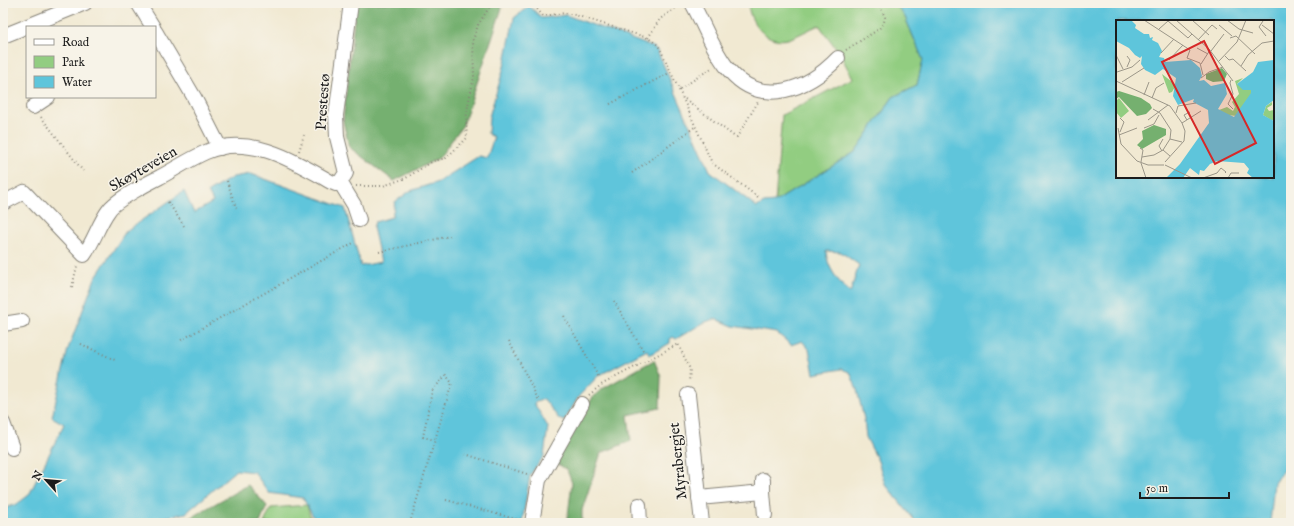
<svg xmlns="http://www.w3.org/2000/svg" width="1294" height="526" font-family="'IM FELL English',serif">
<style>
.green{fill:#92cd81;stroke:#57744e}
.forest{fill:#75b06f;stroke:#486646}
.water{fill:#5ec5db;stroke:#3d707c;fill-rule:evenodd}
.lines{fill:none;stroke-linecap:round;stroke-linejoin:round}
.minor-casing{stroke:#868277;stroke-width:16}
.path{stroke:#868277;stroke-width:2;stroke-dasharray:1 3;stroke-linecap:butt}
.minor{stroke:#fff;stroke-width:14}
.labels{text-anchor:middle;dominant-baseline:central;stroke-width:3;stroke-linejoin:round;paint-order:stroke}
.street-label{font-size:15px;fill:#1c1c1c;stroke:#f7f3e8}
.inset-road{fill:none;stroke:#9c9789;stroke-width:1}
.view{fill:#d62828;fill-opacity:0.15;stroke:#d62828;stroke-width:2}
.inset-edge{fill:none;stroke:#1c1c1c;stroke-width:2}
</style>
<rect width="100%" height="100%" fill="#f7f3e8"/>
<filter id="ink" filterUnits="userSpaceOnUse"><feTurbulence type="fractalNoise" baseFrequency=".025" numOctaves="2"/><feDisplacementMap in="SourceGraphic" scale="8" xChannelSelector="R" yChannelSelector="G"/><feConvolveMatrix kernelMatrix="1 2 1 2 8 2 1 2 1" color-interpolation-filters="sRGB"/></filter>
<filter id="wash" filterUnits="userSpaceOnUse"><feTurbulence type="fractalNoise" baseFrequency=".012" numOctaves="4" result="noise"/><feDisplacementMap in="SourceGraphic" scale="16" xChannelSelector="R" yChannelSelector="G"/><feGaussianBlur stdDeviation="0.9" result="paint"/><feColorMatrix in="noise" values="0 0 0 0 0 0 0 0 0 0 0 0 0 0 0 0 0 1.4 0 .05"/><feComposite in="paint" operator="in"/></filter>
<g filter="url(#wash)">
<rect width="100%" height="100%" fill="#f1e9d2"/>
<g class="green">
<path d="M748,3H895L905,17L923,60L917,85L893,97L855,152L775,202L782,115L853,78L838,51L819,25C809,29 798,36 788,39C766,44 749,23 748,3Z"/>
<path d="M307,505L312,523H264L271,508Z"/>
</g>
<g class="forest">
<path d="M356,3H498L502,8L463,125L439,158L394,181L349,147L343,121Z"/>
<path d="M654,360L661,377L660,408L628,415L631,441L601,453L582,510V523H567L572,483L567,470L555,462L593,397L602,389Z"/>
<path d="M248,485L267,506L260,523H181Z"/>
</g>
<path class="water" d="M895,3H1291V459L1274,483L1270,523H917L885,484L878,461L866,437L864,419L857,390L850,372L841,369L814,374L809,349L802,341L791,345L777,333L733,326L716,319L705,322L676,339L673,337L670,339V343L649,355L647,350L598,376L579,396L564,421L559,419L544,399L534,403L548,427L544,456L530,475L522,523H314V518L303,498L269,493L254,472L236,470L186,513L137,523H3V509L17,504L29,495L64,424L52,417L68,349L95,278L126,231L184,191L194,213L213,202L208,192L233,177L251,174L345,208L361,266L381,262L373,227L375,222L392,217L395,202L410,191L438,182L479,156L487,158L494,137L488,134L489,117L504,67L514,18L529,6L542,18L566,15L653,47L657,50L710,171L757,207L764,203L775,202L855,152L893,97L917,85L923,60L905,17ZM1117,21H1273V177H1117ZM826,251L841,252L859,265L850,293C838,281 827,268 826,251Z"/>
</g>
<g filter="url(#ink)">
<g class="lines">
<g class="minor-casing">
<g id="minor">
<path d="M138,3L153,27"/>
<path d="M351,3L336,115L337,137L346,173L340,182L354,205L359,220"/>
<path d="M692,3C704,24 713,51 729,70C762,109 808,89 838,58"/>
<path d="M155,31L194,97L220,148"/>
<path d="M3,36L85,3"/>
<path d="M33,107L48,97"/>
<path d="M3,203L24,192L84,255C94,241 99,223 109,210C116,200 148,183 160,177C175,169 190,159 206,152C249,133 294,161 331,182L336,184L340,182"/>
<path d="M3,324L22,321"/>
<path d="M688,395L702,523"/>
<path d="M3,423L12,448"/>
<path d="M763,492L765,515"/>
<path d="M699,498L763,492V480"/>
<path d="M639,505L640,523"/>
<path d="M532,523L539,480L582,404"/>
</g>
</g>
<g class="path">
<path d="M532,3L543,16L565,13L575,15L648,38L658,45L665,59L712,163L758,197"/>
<path d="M648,38L660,19L680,5"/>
<path d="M846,50L879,29L884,22L885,17L878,3"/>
<path d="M680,89L713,67"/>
<path d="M685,99L735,137H737L758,102"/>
<path d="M610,104L671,72"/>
<path d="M41,117L83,171"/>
<path d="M299,151L304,135"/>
<path d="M632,173L696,126"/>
<path d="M227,181L236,208"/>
<path d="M356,186H383L406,178L433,161L446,158L467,138L466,121L468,105L474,77L473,40L478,25L492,3"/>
<path d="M168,202L184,226"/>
<path d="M379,252L450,236"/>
<path d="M72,287L77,266"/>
<path d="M614,301L644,352"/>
<path d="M564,316L598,376"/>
<path d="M181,340L355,242"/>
<path d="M509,341L539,401"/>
<path d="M81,344L117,361"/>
<path d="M589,395L601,385L678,344L690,369L689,382"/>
<path d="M465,454L527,474"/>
<path d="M446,500L519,520"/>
<path d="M410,523L452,383L446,375L432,391L423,437L435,440"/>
</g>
<use href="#minor" class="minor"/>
</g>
</g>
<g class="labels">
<g class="street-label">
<text transform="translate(323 102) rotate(-86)">Prestestø</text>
<text transform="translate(143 169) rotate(-30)">Skøyteveien</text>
<text transform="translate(678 461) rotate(-96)">Myrabergjet</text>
</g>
</g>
<g transform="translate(1116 20)">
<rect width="158" height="158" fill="#f1e9d2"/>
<path d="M46,54L60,65L56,72L53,73ZM127,58L121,64L135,70L136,73L121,96L111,95L103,90L111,87L117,91L119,87L116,82L123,74L119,61ZM3,78L13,91L5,98L0,92V81ZM156,82V85L151,88L153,91L158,90V100H155L147,95L150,86Z" fill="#92cd81"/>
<path d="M106,48L111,54L108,61L97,62L90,59V54ZM3,71L25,78L34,84L36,88L30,94L21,96L3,77L0,79V72ZM38,105L50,109V115L26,129L21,125L27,119L26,111Z" fill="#75b06f"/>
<path d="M0,0H15L20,5L19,8L28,14H33L34,18L37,17L36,20L42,23L46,31L43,37L48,38L49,42L75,40L84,48L86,56L83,61L88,60L95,66L109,63L111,74L102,89L118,97L135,73V70H127L121,64L137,52L142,42L158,40V80L150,86L147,95L158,101V158H137L131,153L133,149L128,143L101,141L94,144L88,151L84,150L83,155L74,148L67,158H50L64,144L93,103L92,90L77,82L78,79L62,85L57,76L60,58L47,49L39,55L29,50L25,44L26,36L24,38L19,35L13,28L0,21Z" fill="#5ec5db"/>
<path class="inset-road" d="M28,0L74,30L71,38L84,43L87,55M60,0L93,29L117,61M76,0L93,15M111,0L123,9L137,13M147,1L143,7L150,16M103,5L116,16M146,5L158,14M43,9L52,1L72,18L76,14M114,18L120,16L139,34M82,20L96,5L101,9M81,28L92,34M95,31L108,14M45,33L58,19M0,35L7,49M11,36L14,40L11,47M109,36L113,40L117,39L130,51M53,40L67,25M103,41L121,22L130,0M85,44L94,30M125,46L132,35L146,23L158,21M1,52L16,47L24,40M85,58L93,52L107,47M115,60L114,63L117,74L112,84L117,89M0,61L54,86L66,103L69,111L68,121L49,142M6,62L28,48M28,75L33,62M36,78L40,68L48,63M37,89L44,93L55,110L54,119L47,130M60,93L62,86L80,83M4,98L8,102L4,112M32,100L52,85M71,100L68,95L74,92M66,103L85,91M2,108L5,124L21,141L32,145H48M28,108L38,104L43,95M3,115L21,108M54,119L66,122M24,128L27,130L25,142M46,131L43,126L47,119M26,137L38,135L47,130L54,136M25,143L30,158M49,145L76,158M101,153L105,148L110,152L109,153M87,158L101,153M112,158L115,153H123"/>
<path class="view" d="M88,21L140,123L99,144L46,42Z"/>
<rect width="158" height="158" class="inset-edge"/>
</g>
<rect width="1294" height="526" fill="none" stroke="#f7f3e8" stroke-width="16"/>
<rect x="26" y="26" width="130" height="72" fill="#f7f3e8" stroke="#9f9d96"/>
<rect x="34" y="39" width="20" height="6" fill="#ffffff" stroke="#9f9d96"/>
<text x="62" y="46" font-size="12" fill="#1c1c1c">Road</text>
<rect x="34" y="56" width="20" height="12" fill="#92cd81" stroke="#9f9d96"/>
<text x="62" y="66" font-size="12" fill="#1c1c1c">Park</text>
<rect x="34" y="76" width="20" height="12" fill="#5ec5db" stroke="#9f9d96"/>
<text x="62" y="86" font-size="12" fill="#1c1c1c">Water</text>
<g transform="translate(46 480) rotate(297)" stroke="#f7f3e8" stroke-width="3" paint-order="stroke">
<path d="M0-3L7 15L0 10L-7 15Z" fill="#1c1c1c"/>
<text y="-6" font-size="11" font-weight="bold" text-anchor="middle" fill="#1c1c1c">N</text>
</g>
<path d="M1140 492v6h89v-6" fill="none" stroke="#1c1c1c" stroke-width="2"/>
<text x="1146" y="492" font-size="12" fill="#1c1c1c" stroke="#f7f3e8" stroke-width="3" paint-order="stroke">50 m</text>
</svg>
